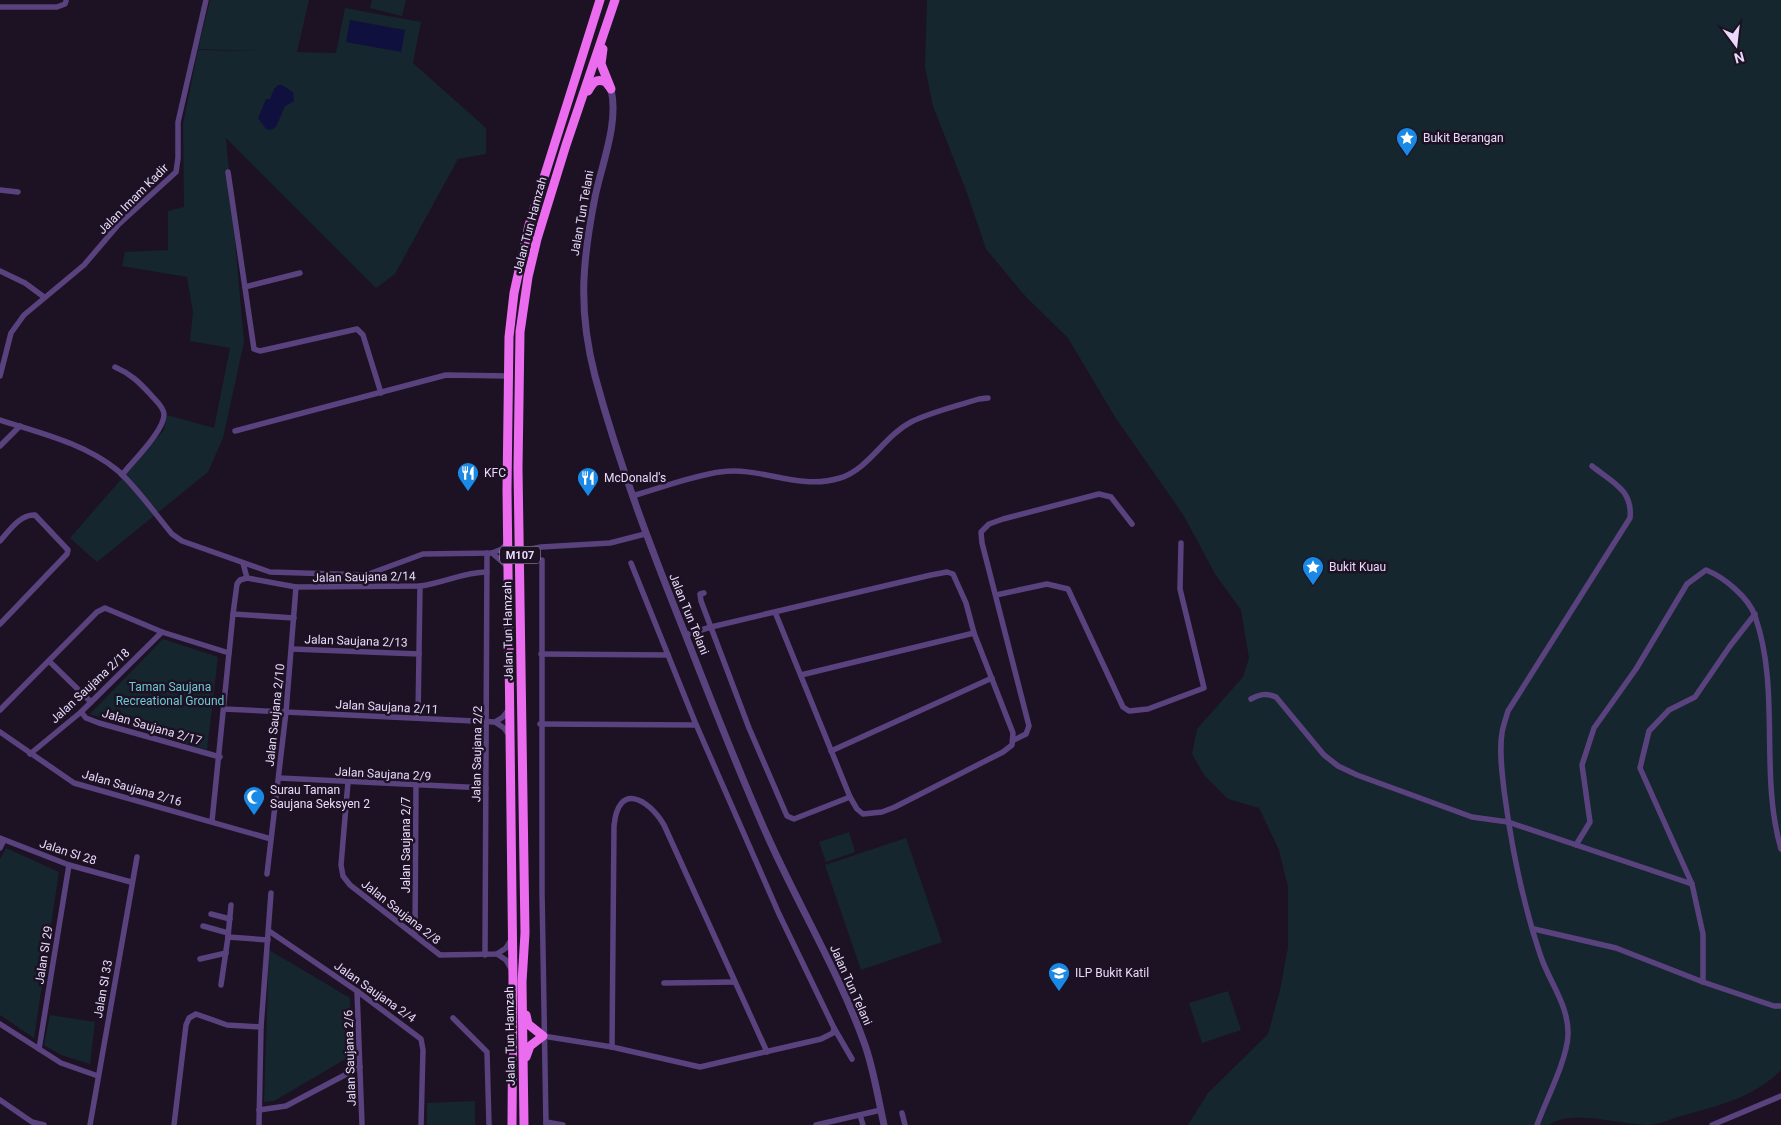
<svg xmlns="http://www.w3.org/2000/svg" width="1781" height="1125" font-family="Roboto,sans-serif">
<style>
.green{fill:#15262e}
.water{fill:#10103f}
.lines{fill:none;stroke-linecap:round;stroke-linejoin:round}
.minor{stroke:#5a427e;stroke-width:5.5}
.tertiary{stroke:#5a427e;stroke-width:7}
.primary{stroke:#ec6cef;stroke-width:9}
.labels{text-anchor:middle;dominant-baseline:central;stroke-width:5;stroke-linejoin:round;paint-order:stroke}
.shield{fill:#1c1224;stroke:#ac9dba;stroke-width:1}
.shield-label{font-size:11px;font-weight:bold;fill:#e9d9fb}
.poi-label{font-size:12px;fill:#e9d9fb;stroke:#1c1224;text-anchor:start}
.street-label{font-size:12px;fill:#e9d9fb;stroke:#1c1224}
.park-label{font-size:12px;fill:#6dc9d3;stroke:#1c1224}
</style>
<rect width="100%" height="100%" fill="#1c1224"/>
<g class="green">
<path d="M210,0H309L297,52L336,53L345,8L421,22L413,63L486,128V154L458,159L395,274L376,288L226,138L244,342L223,438L208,472L97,562L70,538L164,430L167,415L214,428L230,348L190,341L193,312L187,277L122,266L125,252L168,250V211L184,207L183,124L198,50L259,51L198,49Z"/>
<path d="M372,0H406L402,16L370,8Z"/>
<path d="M927,0H1781V1070C1754,1098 1717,1106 1681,1116C1671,1119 1658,1125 1647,1125C1620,1124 1571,1109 1549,1125H1188L1208,1093L1268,1034L1280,990L1288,947V887L1279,850L1259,808L1228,799L1204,775L1192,754L1197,729L1243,677L1249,658L1241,610L1215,574L1184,516L1115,417L1068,338L1026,297L986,249L967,193L933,106L925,67Z"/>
<path d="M163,639L218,657L207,750L90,714Z"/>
<path d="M849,832L855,852L826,862L819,842Z"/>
<path d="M906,838L942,942L861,970L825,865Z"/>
<path d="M6,848L59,872L34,1038L0,1015V859Z"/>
<path d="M269,950L350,998L349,1057L274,1101L264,1102Z"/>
<path d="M1228,991L1241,1030L1202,1043L1189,1003Z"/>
<path d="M50,1015L95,1022L90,1064L61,1055L44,1045Z"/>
<path d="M475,1101V1125H427V1103Z"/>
</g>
<g class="water">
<path d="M350,20L405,30L401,52L346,42Z"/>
<path d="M278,85H282L293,92L294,101L285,106L276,127L271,130L266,129L258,118L266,99H270L274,89Z"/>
</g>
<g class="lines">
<g class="minor">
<path d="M0,7H57L65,4L66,1"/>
<path d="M228,172L254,349L260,351L357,329L363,335L381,393"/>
<path d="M0,190L18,192"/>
<path d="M0,271L25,283L44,297"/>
<path d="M245,287L300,273"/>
<path d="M115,367C131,374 139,382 151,395C156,401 163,406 164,414C165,430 132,462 122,475"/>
<path d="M0,376L11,333L24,315L84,265L119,224L176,172L178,158V122L206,0"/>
<path d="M0,420C40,433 84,443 117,470C135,485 156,515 172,534L182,541L270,572L366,575L423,554L492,553L502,549L507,543"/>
<path d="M235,431L446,375L508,376"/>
<path d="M0,446L20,426"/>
<path d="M632,496C661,488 691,476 720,472C762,466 798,491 840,478C869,469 884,436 911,422C931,412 957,406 979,399L988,398"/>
<path d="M0,541C9,531 20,514 35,515L68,550L67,554L0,624"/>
<path d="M520,551L541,547L610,543L645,534"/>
<path d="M492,553L507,566"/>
<path d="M542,560V892L546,1125"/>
<path d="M243,563L247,578"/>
<path d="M704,593L700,594L701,601L749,728L787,816L794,819L850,797"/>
<path d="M996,595L1047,584L1068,589L1123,707L1129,711L1148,709L1204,688L1180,589L1181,543"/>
<path d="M233,614L294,618"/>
<path d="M685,635L711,627L931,575L947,572L953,574L966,603L974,633L1013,733L1012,745L1003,752L895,807L882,812L863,814L857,809L850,797L775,612"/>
<path d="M292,649L419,654"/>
<path d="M541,654L668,655"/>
<path d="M49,661L91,702"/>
<path d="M801,675L974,633"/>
<path d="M1251,699C1260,694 1266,693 1276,697L1324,755L1338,766L1357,775L1472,817L1508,822L1692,884"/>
<path d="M224,709L495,722L504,728L510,736"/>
<path d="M0,710L97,612L105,608L162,632L229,653"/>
<path d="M81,712L86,718L99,723L220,757"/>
<path d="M418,718L420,586"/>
<path d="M495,722L503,717L510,708"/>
<path d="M540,724L696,725"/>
<path d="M0,732L74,783L271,839"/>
<path d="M1014,740L1026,734L1029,726L982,543L981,532L989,524L1003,519L1099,494L1111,497L1132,524"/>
<path d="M831,751L992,678"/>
<path d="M30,754L81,712L162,632"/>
<path d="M279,778L486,788"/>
<path d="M348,782L341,865L343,876L350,885L440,955L497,954L506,948L511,940"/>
<path d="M212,821L233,614L237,584L240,580L247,578L296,587L420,586C443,583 464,572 487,572"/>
<path d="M0,838L69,865L131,882"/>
<path d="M1576,845L1590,822L1582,765L1594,728L1636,669L1687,584L1706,570C1724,577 1749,598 1755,616C1781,690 1759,773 1781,849"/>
<path d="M0,848L4,840"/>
<path d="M267,874L286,712L296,587"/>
<path d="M211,914L230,919"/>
<path d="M203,926L228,933"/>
<path d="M1534,929L1616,948L1703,982L1774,1006H1781"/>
<path d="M269,931L357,991L421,1039L423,1050L421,1125"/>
<path d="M415,935L416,786"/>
<path d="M228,937L231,905"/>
<path d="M497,954L506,960L512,970"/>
<path d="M485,955L487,553"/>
<path d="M200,959L226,953"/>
<path d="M1703,982V934L1692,884L1640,768L1649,731L1669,710L1695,697L1730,646L1755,614"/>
<path d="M664,983L735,982"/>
<path d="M221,985L228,937L268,940"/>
<path d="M357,991L362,1125"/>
<path d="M453,1018L487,1052L489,1125"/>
<path d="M0,1024L61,1063L98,1076"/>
<path d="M834,1028L852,1059"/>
<path d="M543,1036L612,1047L700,1067L821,1039L833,1033L834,1028L779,914L695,722L631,563"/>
<path d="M612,1047L614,826C618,782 648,798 664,825L767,1052"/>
<path d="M39,1049L69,865"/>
<path d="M0,1100L32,1122L44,1125"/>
<path d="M259,1110L286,1106L360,1067"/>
<path d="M902,1113L905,1125"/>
<path d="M860,1115L863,1125"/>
<path d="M546,1122L563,1125"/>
<path d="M90,1125L137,857"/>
<path d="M174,1125L186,1025L189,1018L196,1014L227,1025L261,1027"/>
<path d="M259,1125L261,1027L271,893"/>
<path d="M816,1125L881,1110"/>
<path d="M1537,1125C1546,1100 1567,1060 1568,1035C1569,1006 1550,983 1541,957C1523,904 1511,845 1504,790C1502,772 1499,751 1502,733C1503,726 1506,718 1508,711L1630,518C1633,490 1612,482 1592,466"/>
<path d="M1712,1125L1781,1096"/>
</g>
<path class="tertiary" d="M611,89C619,123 602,163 595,197C582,263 578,311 595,376C619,465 652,551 686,636C712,703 738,770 767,835C798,905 839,972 865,1045C874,1071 878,1098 884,1125"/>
<g class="primary">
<path d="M603,49L601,64L611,89"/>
<path d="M588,91C593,82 596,78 606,82L609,86"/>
<path d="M526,1057L530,1046L543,1036L528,1024L526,1015"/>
<path d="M512,1125L513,980L507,489L509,337L514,293L529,225L600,0"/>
<path d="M524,1125L522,982L525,933L518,468L520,332L528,277L537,239L566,145L615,0"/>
</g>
</g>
<defs>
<g id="sight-pin" transform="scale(1.125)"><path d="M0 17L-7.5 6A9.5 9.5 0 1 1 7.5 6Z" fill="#1a89e6" stroke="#1c1224"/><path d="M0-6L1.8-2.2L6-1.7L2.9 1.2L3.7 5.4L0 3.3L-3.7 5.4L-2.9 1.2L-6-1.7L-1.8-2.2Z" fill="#fff"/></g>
<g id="restaurant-pin" transform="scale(1.125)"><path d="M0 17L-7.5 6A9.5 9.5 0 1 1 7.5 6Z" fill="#1a89e6" stroke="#1c1224"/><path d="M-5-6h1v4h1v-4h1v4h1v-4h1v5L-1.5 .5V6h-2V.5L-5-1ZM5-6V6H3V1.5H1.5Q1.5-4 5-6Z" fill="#fff"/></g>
<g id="mosque-pin" transform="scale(1.125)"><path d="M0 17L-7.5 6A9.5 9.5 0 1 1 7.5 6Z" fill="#1a89e6" stroke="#1c1224"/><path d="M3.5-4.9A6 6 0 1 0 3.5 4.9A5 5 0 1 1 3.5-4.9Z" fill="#fff"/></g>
<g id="university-pin" transform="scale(1.125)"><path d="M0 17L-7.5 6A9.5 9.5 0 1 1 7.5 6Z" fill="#1a89e6" stroke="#1c1224"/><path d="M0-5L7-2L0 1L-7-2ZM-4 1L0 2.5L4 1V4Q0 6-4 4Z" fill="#fff"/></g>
</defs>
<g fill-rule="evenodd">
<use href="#sight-pin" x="1407" y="138"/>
<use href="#restaurant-pin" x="468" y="473"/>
<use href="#restaurant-pin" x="588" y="478"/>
<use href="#sight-pin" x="1313" y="567"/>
<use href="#mosque-pin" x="254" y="797"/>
<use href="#university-pin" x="1059" y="973"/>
</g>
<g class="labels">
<rect class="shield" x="500" y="546.5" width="40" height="17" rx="4"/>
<g class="shield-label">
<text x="520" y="555">M107</text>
</g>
<g class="poi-label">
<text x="1423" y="138">Bukit Berangan</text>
<text x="484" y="473">KFC</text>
<text x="604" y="478">McDonald's</text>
<text x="1329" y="567">Bukit Kuau</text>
<text x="270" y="790">Surau Taman<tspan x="270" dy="14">Saujana Seksyen 2</tspan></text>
<text x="1075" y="973">ILP Bukit Katil</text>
</g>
<g class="street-label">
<text transform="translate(133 199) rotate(-45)">Jalan Imam Kadir</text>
<text transform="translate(582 213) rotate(-80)">Jalan Tun Telani</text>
<text transform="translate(530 225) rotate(-75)">Jalan Tun Hamzah</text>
<text transform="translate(364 577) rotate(-1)">Jalan Saujana 2/14</text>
<text transform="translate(689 614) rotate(68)">Jalan Tun Telani</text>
<text transform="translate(508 631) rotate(-91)">Jalan Tun Hamzah</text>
<text transform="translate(356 641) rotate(2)">Jalan Saujana 2/13</text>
<text transform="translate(90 686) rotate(-43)">Jalan Saujana 2/18</text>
<text transform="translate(387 707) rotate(3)">Jalan Saujana 2/11</text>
<text transform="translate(275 715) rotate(-84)">Jalan Saujana 2/10</text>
<text transform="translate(152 727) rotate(16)">Jalan Saujana 2/17</text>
<text transform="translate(477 754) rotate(-89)">Jalan Saujana 2/2</text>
<text transform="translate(383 774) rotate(3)">Jalan Saujana 2/9</text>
<text transform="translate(132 788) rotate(16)">Jalan Saujana 2/16</text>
<text transform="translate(406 845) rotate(-90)">Jalan Saujana 2/7</text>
<text transform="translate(68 852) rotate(18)">Jalan SI 28</text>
<text transform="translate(401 912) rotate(38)">Jalan Saujana 2/8</text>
<text transform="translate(44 955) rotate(-81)">Jalan SI 29</text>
<text transform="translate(851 985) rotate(66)">Jalan Tun Telani</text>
<text transform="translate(103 989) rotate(-80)">Jalan SI 33</text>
<text transform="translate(375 992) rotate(35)">Jalan Saujana 2/4</text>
<text transform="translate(510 1036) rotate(-91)">Jalan Tun Hamzah</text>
<text transform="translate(350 1058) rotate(-92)">Jalan Saujana 2/6</text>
</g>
<g class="park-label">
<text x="170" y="687">Taman Saujana<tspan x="170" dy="14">Recreational Ground</tspan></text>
</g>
</g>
<g transform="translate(1736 45) rotate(165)" stroke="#1c1224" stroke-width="4" paint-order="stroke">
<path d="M0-4L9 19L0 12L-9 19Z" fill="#e9d9fb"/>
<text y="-8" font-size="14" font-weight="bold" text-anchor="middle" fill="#e9d9fb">N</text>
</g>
</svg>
